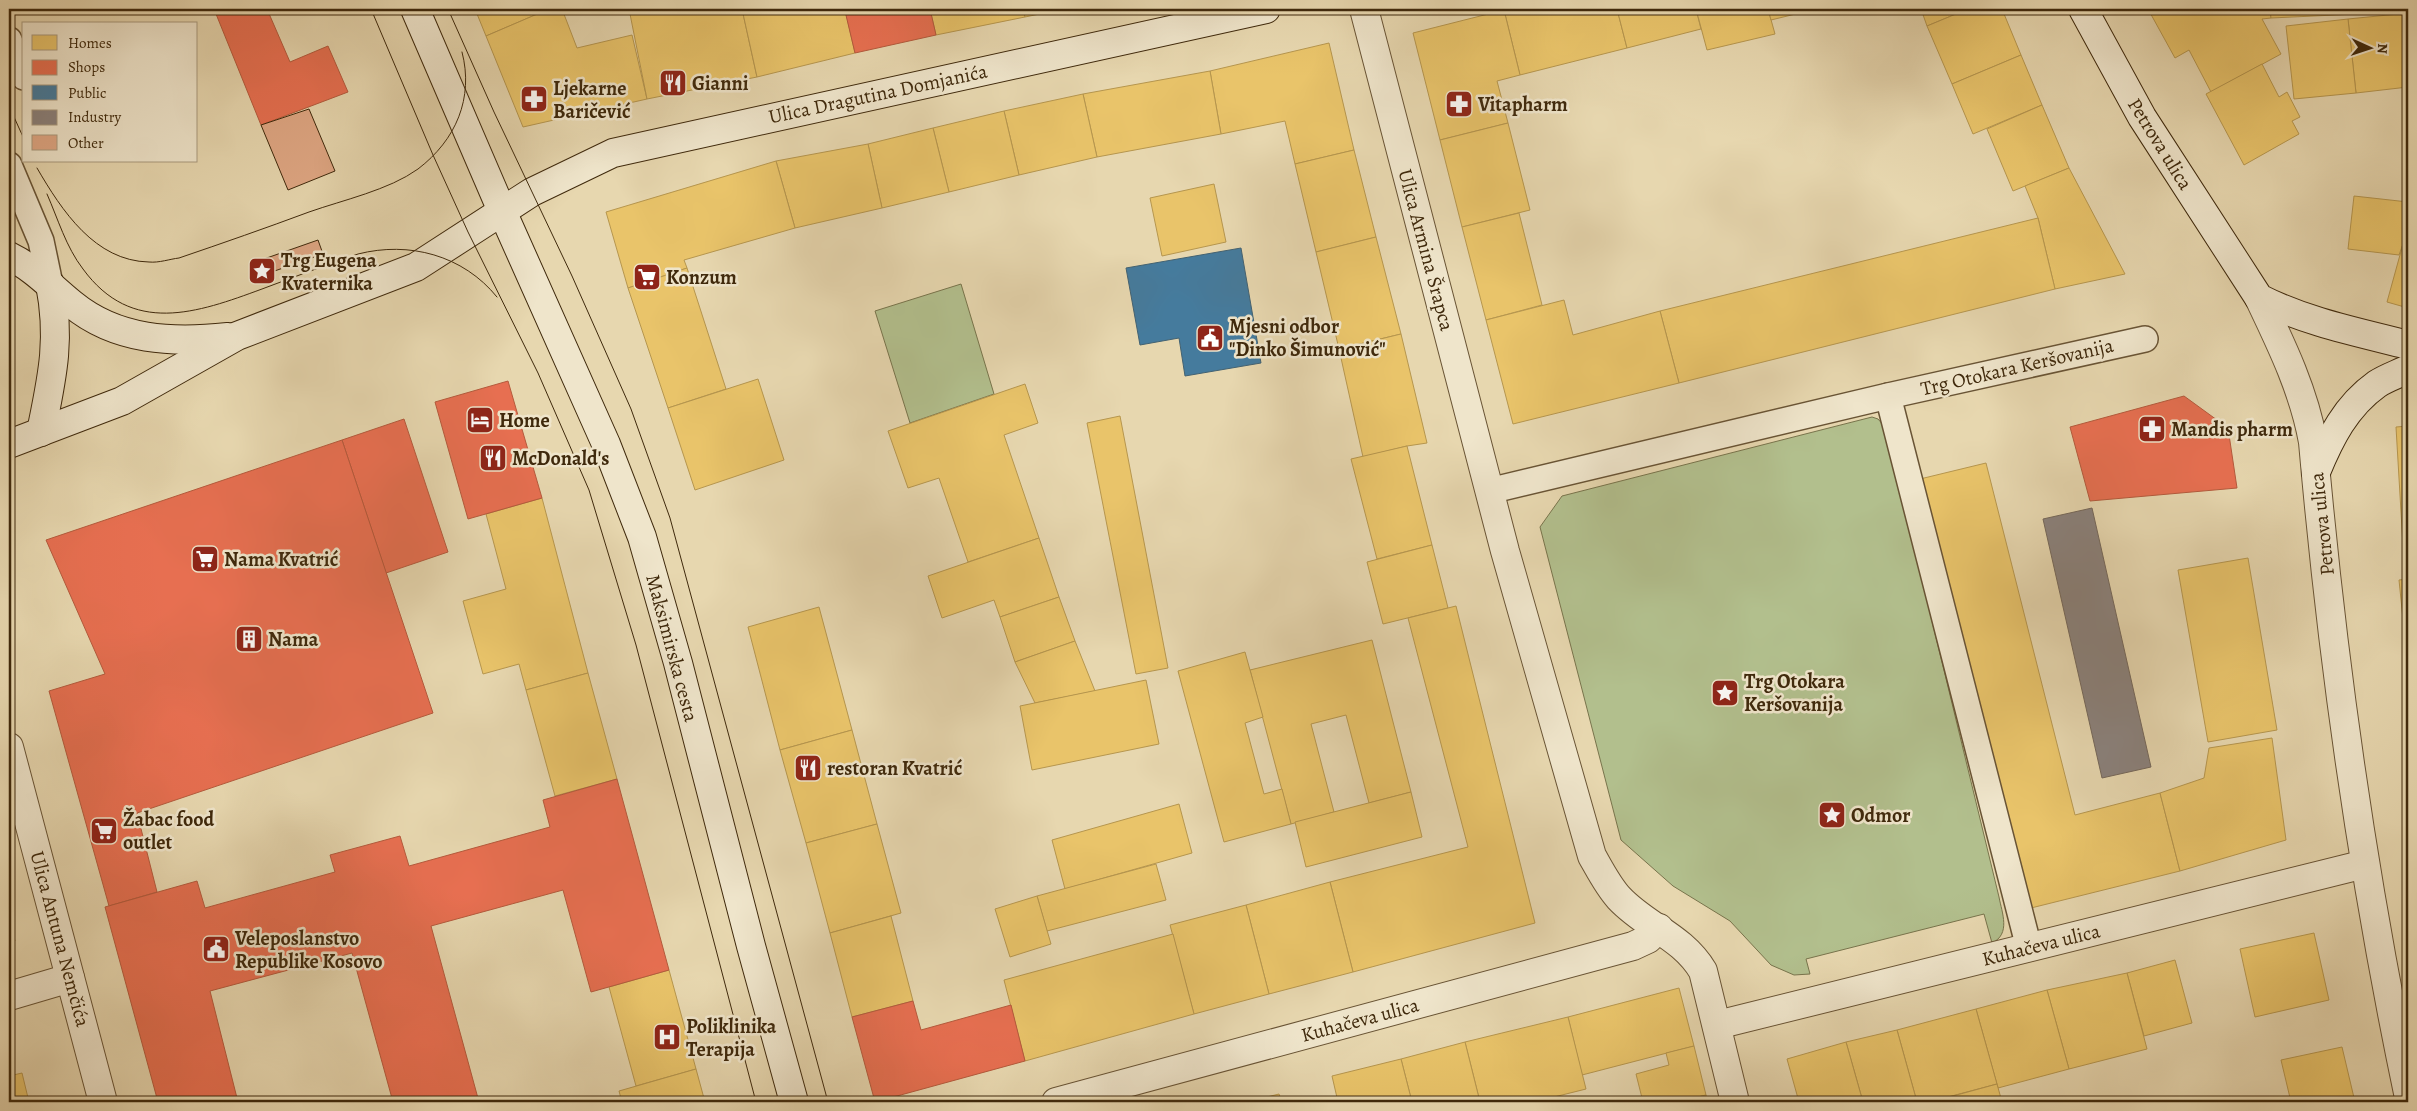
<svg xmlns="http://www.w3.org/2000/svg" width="2417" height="1111" font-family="Alegreya,serif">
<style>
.green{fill:#b2bf8d;stroke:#78744c}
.homes{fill:#e9c46a;stroke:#b6964e}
.shops{fill:#e76f51;stroke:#b55a3c}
.public{fill:#457b9d;stroke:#436272}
.industry{fill:#8a817c;stroke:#74675a}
.building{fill:#dfa784;stroke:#3f290c}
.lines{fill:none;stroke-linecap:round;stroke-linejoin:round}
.service-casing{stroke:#695435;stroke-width:28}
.minor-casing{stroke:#695435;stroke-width:30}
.tertiary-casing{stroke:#695435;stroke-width:30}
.secondary-casing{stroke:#3f290c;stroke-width:30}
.service{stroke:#efe5cb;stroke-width:25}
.minor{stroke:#efe5cb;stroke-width:28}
.tertiary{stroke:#efe5cb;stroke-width:28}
.secondary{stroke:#efe5cb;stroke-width:28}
.tram{stroke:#3f290c;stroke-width:1}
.labels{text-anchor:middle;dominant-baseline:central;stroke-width:5;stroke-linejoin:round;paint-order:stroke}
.poi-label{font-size:20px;font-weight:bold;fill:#3f290c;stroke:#efe5cb;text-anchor:start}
.street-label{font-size:20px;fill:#3f290c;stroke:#efe5cb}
</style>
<rect width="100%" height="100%" fill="#e7d7af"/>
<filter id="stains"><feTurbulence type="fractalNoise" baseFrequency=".004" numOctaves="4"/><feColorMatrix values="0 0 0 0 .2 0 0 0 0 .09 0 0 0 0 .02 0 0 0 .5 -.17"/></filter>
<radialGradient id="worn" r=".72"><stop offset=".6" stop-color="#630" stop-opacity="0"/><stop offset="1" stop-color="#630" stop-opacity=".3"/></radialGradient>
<g class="green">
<path d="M961,284L994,394L910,423L875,311Z"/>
<path d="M1872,417L1878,419L1885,427L1999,897C2002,913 2011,934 1992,943L1984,914L1806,959L1810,974L1794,975L1771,965L1730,921L1673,886L1621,840L1540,527L1562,496Z"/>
</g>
<g class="homes">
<path d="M475,9H549L486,36Z"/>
<path d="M549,9H562L577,48L632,35L647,99L523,127L486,36Z"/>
<path d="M653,9H742L757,77L647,99L630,14Z"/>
<path d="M742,9H845L855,53L757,77Z"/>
<path d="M930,9H1023L1025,17L936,35Z"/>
<path d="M1023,9H1064L1025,17Z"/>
<path d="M1508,9H1617L1627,48L1520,75L1504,10Z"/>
<path d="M1617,9H1696L1701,29L1627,48Z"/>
<path d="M1696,9H1768L1775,34L1707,50Z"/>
<path d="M1768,9H1816L1771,20Z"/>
<path d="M1921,9H1968L1927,26Z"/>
<path d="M1968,9H2002L2021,55L1952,84L1927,26Z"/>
<path d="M2148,9H2270L2271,18L2262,19L2281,54L2211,92L2189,50L2175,58Z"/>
<path d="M2270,9H2357V14L2271,18Z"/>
<path d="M1504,10L1520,75L1497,81L1508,123L1440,140L1413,33Z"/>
<path d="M2408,13V87L2356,93L2348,19Z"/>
<path d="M2348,19L2356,93L2294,99L2286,26Z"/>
<path d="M1329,43L1354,150L1295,164L1285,121L1221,134L1210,71Z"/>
<path d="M2021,55L2042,105L1973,134L1952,84Z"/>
<path d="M2262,64L2279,97L2287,92L2300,117L2292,121L2299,134L2244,165L2206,94Z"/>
<path d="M1210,71L1221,134L1097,157L1083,94Z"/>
<path d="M1083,94L1097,157L1019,175L1004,111Z"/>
<path d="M2042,105L2069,168L2013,191L1987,129Z"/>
<path d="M1004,111L1019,175L949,192L933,128Z"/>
<path d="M1508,123L1530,210L1462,227L1440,140Z"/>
<path d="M933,128L949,192L882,208L868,144Z"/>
<path d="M868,144L882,208L795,228L776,161Z"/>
<path d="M1354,150L1376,237L1316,252L1295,164Z"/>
<path d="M776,161L795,228L684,260L687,268L628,288L606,212Z"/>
<path d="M2069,168L2125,274L2055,289L2038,218L2025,186Z"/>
<path d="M1214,184L1226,242L1162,256L1150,198Z"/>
<path d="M2354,196L2408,202V246L2403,244L2399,255L2348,249Z"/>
<path d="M1519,213L1542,305L1486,320L1462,227Z"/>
<path d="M2038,218L2055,289L1679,383L1660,311Z"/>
<path d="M1376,237L1401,334L1339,349L1316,252Z"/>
<path d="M2403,244L2408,246V308L2387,302Z"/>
<path d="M687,268L726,389L668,408L628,288Z"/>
<path d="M1564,300L1573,335L1660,311L1679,383L1513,424L1486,320Z"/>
<path d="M1401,334L1427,443L1407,446L1363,457L1339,349Z"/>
<path d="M758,379L784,460L695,490L668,408Z"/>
<path d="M1025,384L1038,423L1004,435L1039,538L968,562L939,478L908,488L888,431Z"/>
<path d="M1120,416L1168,668L1136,674L1087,423Z"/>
<path d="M2408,426V546H2403L2396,427Z"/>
<path d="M1407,446L1432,545L1377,559L1351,459Z"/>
<path d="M1986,463L2075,815L2160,793L2180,871L2027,909L1920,479Z"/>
<path d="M542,498L588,673L526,690L519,664L483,674L463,601L506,589L486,514Z"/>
<path d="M1039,538L1059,597L1000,617L994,600L942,618L928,576Z"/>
<path d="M1432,545L1448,608L1383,624L1367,562Z"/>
<path d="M2248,558L2277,730L2208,742L2178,570Z"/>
<path d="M2408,579V668L2399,580Z"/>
<path d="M1059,597L1075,641L1015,662L1000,617Z"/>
<path d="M1456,606L1535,923L1353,972L1330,882L1468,847L1408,618Z"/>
<path d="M819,607L852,730L780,750L748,627Z"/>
<path d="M1372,640L1411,792L1369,803L1346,715L1311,724L1334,812L1291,824L1250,670Z"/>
<path d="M1075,641L1095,691L1035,703L1015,662Z"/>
<path d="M1245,652L1263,717L1245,723L1264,794L1282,789L1291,824L1224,842L1178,671Z"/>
<path d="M588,673L617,779L555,796L526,690Z"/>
<path d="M1146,680L1159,744L1032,770L1020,706Z"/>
<path d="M852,730L877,824L806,843L780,750Z"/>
<path d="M2272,738L2286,840L2180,871L2160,793L2204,778L2209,748Z"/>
<path d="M1411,792L1422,837L1306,867L1295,822Z"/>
<path d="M1179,804L1192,853L1065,889L1052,840Z"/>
<path d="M877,824L901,913L830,933L806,843Z"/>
<path d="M1156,864L1166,900L1047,931L1037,896Z"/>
<path d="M1330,882L1353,972L1269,994L1246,905Z"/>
<path d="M1037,896L1051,944L1010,957L995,909Z"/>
<path d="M1246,905L1269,994L1194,1014L1170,925Z"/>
<path d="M891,916L913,1001L852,1017L830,933Z"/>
<path d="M9,918L15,941L9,942Z"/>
<path d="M2314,933L2329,1000L2255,1017L2240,949Z"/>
<path d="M1173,934L1194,1014L1025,1061L1004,980Z"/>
<path d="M2175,960L2192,1023L2144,1036L2127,973Z"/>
<path d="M669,970L696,1069L636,1086L609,987Z"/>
<path d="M2127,973L2147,1049L2069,1069L2047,990Z"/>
<path d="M1679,988L1694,1046L1582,1075L1568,1017Z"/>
<path d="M2047,990L2069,1069L1998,1088L1976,1009Z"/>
<path d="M1976,1009L1997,1084L1929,1102H1917L1897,1030Z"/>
<path d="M1568,1017L1586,1089L1534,1102H1480L1465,1042Z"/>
<path d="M1897,1030L1917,1102H1863L1846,1042Z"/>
<path d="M1465,1042L1480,1102H1412L1401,1059Z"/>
<path d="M1846,1042L1863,1102H1799L1787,1059Z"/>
<path d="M1694,1046L1706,1095L1678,1102H1643L1636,1074L1669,1065L1666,1053Z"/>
<path d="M2342,1047L2355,1102H2291L2281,1060Z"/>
<path d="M1401,1059L1412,1102H1338L1332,1076Z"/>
<path d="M696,1069L705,1102H622L619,1091Z"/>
<path d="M22,1073L29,1102H9V1076Z"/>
<path d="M1997,1084L2002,1102H1943L1942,1099Z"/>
<path d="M1279,1094L1282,1102H1247Z"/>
<path d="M1706,1095L1708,1102H1678Z"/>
</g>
<g class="shops">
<path d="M214,9H267L290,62L328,46L348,92L261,125Z"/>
<path d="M854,9H930L936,35L855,53L845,11Z"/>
<path d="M508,381L542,498L468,519L435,402Z"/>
<path d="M2184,396L2228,428L2237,488L2090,501L2070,427Z"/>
<path d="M404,419L448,552L386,573L342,440Z"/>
<path d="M342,440L433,713L137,813L157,892L109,906L49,691L105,674L46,540Z"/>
<path d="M617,779L669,970L591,992L563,890L431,926L479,1102H393L352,953L210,991L238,1102H158L105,907L197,881L205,908L335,872L330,855L400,836L409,866L550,827L543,800Z"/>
<path d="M913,1001L921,1030L1011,1005L1025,1061L875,1102L852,1017Z"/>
</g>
<path class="public" d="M1241,248L1261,363L1185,376L1179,338L1140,345L1126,268Z"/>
<path class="industry" d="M2092,508L2151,767L2102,778L2043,519Z"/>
<g class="building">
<path d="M309,109L335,171L288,190L261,125Z"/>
<path d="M318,240L323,254L266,274L261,260Z"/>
</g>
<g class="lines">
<g class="service-casing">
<g id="service">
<path d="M9,40L24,77"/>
<path d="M9,165L41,241L50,284"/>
<path d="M1888,396L2029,948"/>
<path d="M1489,491L1888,396L2145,339"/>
</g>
</g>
<g class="minor-casing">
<g id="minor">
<path d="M1364,9L1505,551L1592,856C1600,870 1608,886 1619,898C1646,927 1682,936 1703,971L1735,1102"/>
<path d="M9,747L103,1102"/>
<path d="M9,996L70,978"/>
<path d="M1717,1025L2365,864"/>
<path d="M1056,1102L1633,946L1648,939L1659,928"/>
</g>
</g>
<g class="tertiary-casing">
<path id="tertiary" d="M2259,298C2281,344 2304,391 2313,442C2332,660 2363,878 2408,1093"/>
</g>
<g class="secondary-casing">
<g id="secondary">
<path d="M415,9L502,211L606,444L642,537L678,663L751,946L794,1102"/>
<path d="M2083,9L2142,117L2259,298C2306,322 2357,332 2408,345"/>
<path d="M9,256C34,268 51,287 72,304C117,341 173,343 228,337"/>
<path d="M41,432C52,378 61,340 50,284"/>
<path d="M9,444L122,401L237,336L416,267L532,192L613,153L1266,9"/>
<path d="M2316,472C2330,438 2346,406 2377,384C2386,378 2398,374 2408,369"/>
</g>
</g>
<use href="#service" class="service"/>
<use href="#minor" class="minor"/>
<use href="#tertiary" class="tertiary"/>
<use href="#secondary" class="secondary"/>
<g class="tram">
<path d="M371,9L433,155L468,232L538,373L589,490L636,645L756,1102"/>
<path d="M448,9L494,112L572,276L631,409L670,518L828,1102"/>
<path d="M9,106L24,139"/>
<path d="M37,168C62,211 95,261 149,262C159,263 170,259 179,258C223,243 266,228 309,212C343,200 389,190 418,169C456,140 474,98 462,52"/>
<path d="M47,194C58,219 66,247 83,269C132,336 197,313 262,289C294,277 326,265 358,254C409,241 463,255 497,297"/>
</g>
</g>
<defs>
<g id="restaurant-square" transform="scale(1.4375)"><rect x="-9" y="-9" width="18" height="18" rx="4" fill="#8f2418" stroke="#efe5cb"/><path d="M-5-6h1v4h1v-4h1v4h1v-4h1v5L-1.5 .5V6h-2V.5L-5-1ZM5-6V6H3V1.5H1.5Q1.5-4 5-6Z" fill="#fff"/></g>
<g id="pharmacy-square" transform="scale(1.4375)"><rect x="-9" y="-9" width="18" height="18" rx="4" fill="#8f2418" stroke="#efe5cb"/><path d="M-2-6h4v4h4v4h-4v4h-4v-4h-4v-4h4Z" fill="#fff"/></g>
<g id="sight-square" transform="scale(1.4375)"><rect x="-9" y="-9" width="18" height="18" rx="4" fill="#8f2418" stroke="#efe5cb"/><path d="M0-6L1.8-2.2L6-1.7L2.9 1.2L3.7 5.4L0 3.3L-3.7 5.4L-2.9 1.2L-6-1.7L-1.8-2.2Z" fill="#fff"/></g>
<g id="supermarket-square" transform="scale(1.4375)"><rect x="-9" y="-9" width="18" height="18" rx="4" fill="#8f2418" stroke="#efe5cb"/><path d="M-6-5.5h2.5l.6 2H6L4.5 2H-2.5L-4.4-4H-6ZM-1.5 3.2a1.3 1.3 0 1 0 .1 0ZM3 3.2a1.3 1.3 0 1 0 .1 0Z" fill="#fff"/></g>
<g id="civic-square" transform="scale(1.4375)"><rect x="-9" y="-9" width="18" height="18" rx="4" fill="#8f2418" stroke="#efe5cb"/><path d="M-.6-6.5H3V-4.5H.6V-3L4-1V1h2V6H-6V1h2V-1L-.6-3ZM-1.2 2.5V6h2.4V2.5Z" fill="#fff"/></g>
<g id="hotel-square" transform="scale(1.4375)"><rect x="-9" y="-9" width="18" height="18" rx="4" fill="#8f2418" stroke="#efe5cb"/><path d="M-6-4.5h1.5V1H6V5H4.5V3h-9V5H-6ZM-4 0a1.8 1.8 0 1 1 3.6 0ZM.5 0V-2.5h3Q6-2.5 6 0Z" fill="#fff"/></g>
<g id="building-square" transform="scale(1.4375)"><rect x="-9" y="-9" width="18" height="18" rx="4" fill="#8f2418" stroke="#efe5cb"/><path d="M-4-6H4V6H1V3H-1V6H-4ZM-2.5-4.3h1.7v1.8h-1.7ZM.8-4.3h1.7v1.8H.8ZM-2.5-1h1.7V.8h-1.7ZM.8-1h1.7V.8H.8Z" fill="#fff"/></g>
<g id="hospital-square" transform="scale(1.4375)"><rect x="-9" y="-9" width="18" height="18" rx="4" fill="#8f2418" stroke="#efe5cb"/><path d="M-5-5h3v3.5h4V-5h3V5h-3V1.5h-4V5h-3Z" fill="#fff"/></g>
</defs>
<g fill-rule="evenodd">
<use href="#restaurant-square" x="673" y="83"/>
<use href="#pharmacy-square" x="534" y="99"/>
<use href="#pharmacy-square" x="1459" y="104"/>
<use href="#sight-square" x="262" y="271"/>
<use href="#supermarket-square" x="647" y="277"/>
<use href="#civic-square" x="1210" y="338"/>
<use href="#hotel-square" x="480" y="420"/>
<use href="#pharmacy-square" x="2152" y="429"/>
<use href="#restaurant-square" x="493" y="458"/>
<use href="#supermarket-square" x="205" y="559"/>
<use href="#building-square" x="249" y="639"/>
<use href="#sight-square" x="1725" y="693"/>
<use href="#restaurant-square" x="808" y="768"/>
<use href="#sight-square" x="1832" y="815"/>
<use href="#supermarket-square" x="104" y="831"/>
<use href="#civic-square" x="216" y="949"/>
<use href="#hospital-square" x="667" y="1037"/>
</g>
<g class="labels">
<g class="poi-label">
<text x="692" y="83">Gianni</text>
<text x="553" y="88">Ljekarne<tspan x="553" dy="23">Baričević</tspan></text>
<text x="1478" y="104">Vitapharm</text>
<text x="281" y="260">Trg Eugena<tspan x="281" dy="23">Kvaternika</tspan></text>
<text x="666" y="277">Konzum</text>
<text x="1229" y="326">Mjesni odbor<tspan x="1229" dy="23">"Dinko Šimunović"</tspan></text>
<text x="499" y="420">Home</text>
<text x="2171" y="429">Mandis pharm</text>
<text x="512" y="458">McDonald's</text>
<text x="224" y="559">Nama Kvatrić</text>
<text x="268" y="639">Nama</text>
<text x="1744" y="681">Trg Otokara<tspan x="1744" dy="23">Keršovanija</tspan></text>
<text x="827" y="768">restoran Kvatrić</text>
<text x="1851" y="815">Odmor</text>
<text x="123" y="819">Žabac food<tspan x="123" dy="23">outlet</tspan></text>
<text x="235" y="938">Veleposlanstvo<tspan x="235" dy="23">Republike Kosovo</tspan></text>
<text x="686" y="1026">Poliklinika<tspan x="686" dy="23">Terapija</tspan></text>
</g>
<g class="street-label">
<text transform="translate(878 94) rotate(-12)">Ulica Dragutina Domjanića</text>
<text transform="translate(2160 144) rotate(58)">Petrova ulica</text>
<text transform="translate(1426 250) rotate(75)">Ulica Armina Šrapca</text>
<text transform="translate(2017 367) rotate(-13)">Trg Otokara Keršovanija</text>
<text transform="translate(2322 524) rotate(-96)">Petrova ulica</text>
<text transform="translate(672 648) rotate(75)">Maksimirska cesta</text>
<text transform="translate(60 939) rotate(75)">Ulica Antuna Nemčića</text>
<text transform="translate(2041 945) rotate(-14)">Kuhačeva ulica</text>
<text transform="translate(1360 1020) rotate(-15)">Kuhačeva ulica</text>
</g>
</g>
<rect width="2417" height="1111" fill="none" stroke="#e7d7af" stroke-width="30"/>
<rect x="10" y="10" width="2397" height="1091" fill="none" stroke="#3f290c" stroke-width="2.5"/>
<rect x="15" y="15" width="2387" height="1081" fill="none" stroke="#3f290c"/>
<rect x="22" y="22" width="175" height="140" fill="#efe5cb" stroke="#a99a7f"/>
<rect x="32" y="35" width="25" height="15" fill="#e9c46a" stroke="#a99a7f"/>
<text x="68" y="48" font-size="15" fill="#3f290c">Homes</text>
<rect x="32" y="60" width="25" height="15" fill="#e76f51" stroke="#a99a7f"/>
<text x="68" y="72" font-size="15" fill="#3f290c">Shops</text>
<rect x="32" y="85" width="25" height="15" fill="#457b9d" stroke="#a99a7f"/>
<text x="68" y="98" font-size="15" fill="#3f290c">Public</text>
<rect x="32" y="110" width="25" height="15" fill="#8a817c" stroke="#a99a7f"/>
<text x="68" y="122" font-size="15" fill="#3f290c">Industry</text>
<rect x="32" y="135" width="25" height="15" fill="#dfa784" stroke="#a99a7f"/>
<text x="68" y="148" font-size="15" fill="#3f290c">Other</text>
<g transform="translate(2370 48) rotate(93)" stroke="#efe5cb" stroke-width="4" paint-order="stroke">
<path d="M0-4L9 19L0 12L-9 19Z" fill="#3f290c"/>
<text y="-8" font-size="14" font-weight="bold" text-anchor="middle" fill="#3f290c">N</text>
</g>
<rect width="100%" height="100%" filter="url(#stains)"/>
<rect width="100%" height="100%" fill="url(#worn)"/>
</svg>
